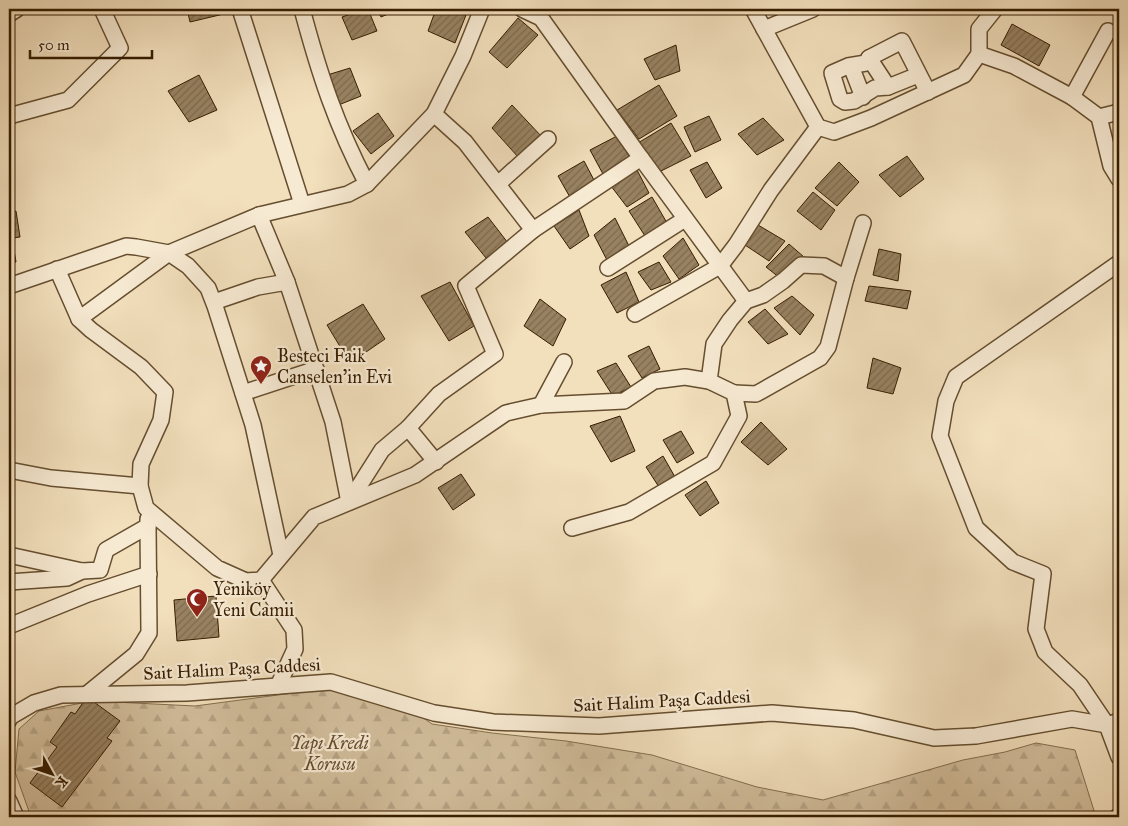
<svg xmlns="http://www.w3.org/2000/svg" width="1128" height="826" font-family="'IM FELL Great Primer',serif">
<style>
.forest{fill:url(#forest-firs);stroke:#846e4e}
.building{fill:url(#building-hatch);stroke:#361d00}
.lines{fill:none;stroke-linecap:round;stroke-linejoin:round}
.street-casing{stroke:#654e2f;stroke-width:18}
.street{stroke:#f7ead3;stroke-width:15}
.labels{text-anchor:middle;dominant-baseline:central;stroke-width:4.5;stroke-linejoin:round;paint-order:stroke}
.poi-label{font-size:18px;fill:#361d00;stroke:#f7ead3;text-anchor:start}
.street-label{font-size:18px;fill:#361d00;stroke:#f7ead3}
.park-label{font-size:18px;font-style:italic;fill:#654d2f;stroke:#f7ead3}
</style>
<defs>
<pattern id="forest-firs" width="22" height="20" patternUnits="userSpaceOnUse" patternTransform="scale(1.25)"><rect width="22" height="20" fill="#d2be9c"/><path d="M5 1l3.5 6h-7zM16 11l3.5 6h-7z" fill="#b5a385"/></pattern>
<pattern id="building-hatch" width="6" height="6" patternUnits="userSpaceOnUse" patternTransform="scale(1.25)"><rect width="6" height="6" fill="#988262"/><path d="M-1 1l2-2M0 6l6-6M5 7l2-2" fill="none" stroke="#7d6a4e"/></pattern>
</defs>
<rect width="100%" height="100%" fill="#f2dfbc"/>
<filter id="stains"><feTurbulence type="fractalNoise" baseFrequency=".004" numOctaves="4"/><feColorMatrix values="0 0 0 0 .2 0 0 0 0 .09 0 0 0 0 .02 0 0 0 .5 -.17"/></filter>
<radialGradient id="worn" r=".72"><stop offset=".6" stop-color="#630" stop-opacity="0"/><stop offset="1" stop-color="#630" stop-opacity=".3"/></radialGradient>
<path class="forest" d="M323,689L386,692L432,724L492,733L566,741L652,755L757,787L823,800L963,760L1005,752L1036,743L1075,750L1096,817H31L15,772L19,729L39,711L93,701L195,706Z"/>
<g class="building">
<path d="M187,9H231L232,12L190,22Z"/>
<path d="M365,9H368L377,31L352,40L342,17Z"/>
<path d="M377,9H400L381,17Z"/>
<path d="M436,9H453L466,15L455,43L428,31Z"/>
<path d="M518,18L538,35L507,68L489,52Z"/>
<path d="M1012,24L1050,45L1039,66L1001,45Z"/>
<path d="M676,45L680,71L655,80L644,59Z"/>
<path d="M350,68L361,96L336,106L324,76Z"/>
<path d="M199,75L217,110L189,122L168,91Z"/>
<path d="M659,85L677,116L639,139L617,110Z"/>
<path d="M512,105L542,137L519,158L492,128Z"/>
<path d="M378,113L394,136L371,154L353,131Z"/>
<path d="M709,116L721,140L695,152L684,127Z"/>
<path d="M763,118L784,140L757,155L738,134Z"/>
<path d="M671,123L691,156L659,172L638,143Z"/>
<path d="M617,136L629,156L603,174L590,150Z"/>
<path d="M907,156L924,179L900,197L879,175Z"/>
<path d="M584,161L595,182L571,199L558,176Z"/>
<path d="M707,162L722,188L706,198L690,170Z"/>
<path d="M839,162L859,182L837,206L815,188Z"/>
<path d="M637,170L649,193L627,207L611,186Z"/>
<path d="M813,192L835,210L821,230L797,211Z"/>
<path d="M652,197L667,223L645,236L629,211Z"/>
<path d="M579,210L589,236L570,249L554,226Z"/>
<path d="M16,211L20,237L12,238L16,262L9,263V212Z"/>
<path d="M488,217L508,243L486,258L465,232Z"/>
<path d="M615,218L630,248L608,262L594,235Z"/>
<path d="M758,225L785,241L769,261L742,243Z"/>
<path d="M683,238L699,265L679,279L663,256Z"/>
<path d="M789,244L804,257L780,278L766,267Z"/>
<path d="M879,249L901,254L898,281L873,275Z"/>
<path d="M659,262L671,282L651,290L638,272Z"/>
<path d="M626,272L639,302L617,313L601,285Z"/>
<path d="M450,282L474,326L449,341L421,296Z"/>
<path d="M869,286L911,291L907,309L865,301Z"/>
<path d="M792,296L814,315L800,335L774,308Z"/>
<path d="M540,299L566,319L553,346L524,326Z"/>
<path d="M363,304L385,339L350,363L327,325Z"/>
<path d="M765,309L788,334L768,344L748,322Z"/>
<path d="M649,346L660,369L642,378L628,356Z"/>
<path d="M873,358L901,368L893,394L867,388Z"/>
<path d="M616,363L631,387L613,396L597,371Z"/>
<path d="M620,416L635,451L611,462L590,426Z"/>
<path d="M761,422L787,449L768,465L741,442Z"/>
<path d="M681,431L694,453L677,463L663,440Z"/>
<path d="M663,456L675,477L659,487L646,467Z"/>
<path d="M461,474L475,495L453,510L438,488Z"/>
<path d="M706,481L719,503L700,516L685,495Z"/>
<path d="M216,596L219,637L177,641L174,600Z"/>
<path d="M87,697L120,721L107,738L112,741L62,807L30,783L57,747L50,742L71,712L75,714Z"/>
</g>
<g class="lines">
<g class="street-casing">
<g id="street">
<path d="M240,9L302,204"/>
<path d="M302,9C319,73 336,125 367,184"/>
<path d="M482,9L463,56L434,114L367,184L348,194L259,215L169,253L79,319L91,330L141,367L165,392L161,420L141,464L140,486L146,508L217,568L246,581L261,580L314,517L415,475L506,413L541,405L624,401L654,381L685,377L709,381L734,393L739,416L713,463L629,512L572,528"/>
<path d="M522,9L541,18L641,158"/>
<path d="M753,9L818,127L834,132L871,118L964,75L979,54"/>
<path d="M995,9L979,29V54L1014,66L1072,97L1099,117L1111,166L1119,179"/>
<path d="M9,14L17,9"/>
<path d="M764,29L813,9"/>
<path d="M869,58L888,87"/>
<path d="M851,66L863,97"/>
<path d="M918,75L888,87L875,88L854,101L845,102L840,99L832,73L848,66L866,63L869,58L902,41L928,92"/>
<path d="M1072,97L1108,31"/>
<path d="M434,114L465,142L533,230L641,158L746,301"/>
<path d="M9,116L68,100L120,48L102,9"/>
<path d="M1099,117L1119,112"/>
<path d="M498,184L548,139"/>
<path d="M259,215L287,282"/>
<path d="M1119,263L956,377L946,401L940,436L976,528L1013,562L1043,574L1036,629L1045,652L1080,685L1107,725L1119,757"/>
<path d="M608,268L685,219"/>
<path d="M57,269L79,319"/>
<path d="M9,286L126,246L136,247L169,253L188,266L208,288L215,306L253,425L281,555"/>
<path d="M214,302L258,287L287,282L333,422L349,502"/>
<path d="M635,314L720,266L736,245L771,190L818,127"/>
<path d="M709,381L714,344L730,320L746,301L763,295L783,281L801,265L824,266L846,278"/>
<path d="M243,393L316,369"/>
<path d="M734,393L756,394L820,358L828,347L846,278L863,223"/>
<path d="M541,405L564,362"/>
<path d="M436,462L408,428L439,394L495,354L466,286L533,230"/>
<path d="M9,470L51,478L140,486"/>
<path d="M349,502L382,450L408,428"/>
<path d="M9,555L82,571"/>
<path d="M261,580L294,630L295,649L278,686"/>
<path d="M9,582L67,578L82,571L100,570L106,550L148,526V519"/>
<path d="M9,626L88,594L149,574"/>
<path d="M87,694L136,654L149,633L148,526"/>
<path d="M9,720L10,717L34,703L61,695L187,693L331,682L434,713L493,722L599,726L772,713L854,720L934,738L976,736L1072,719L1107,725L1119,721"/>
<path d="M9,801L16,817"/>
<path d="M1117,817L1119,816"/>
</g>
</g>
<use href="#street" class="street"/>
</g>
<defs>
<g id="sight-pin" transform="scale(1.125)"><path d="M0 17L-7.5 6A9.5 9.5 0 1 1 7.5 6Z" fill="#8f2418" stroke="#f7ead3"/><path d="M0-6L1.8-2.2L6-1.7L2.9 1.2L3.7 5.4L0 3.3L-3.7 5.4L-2.9 1.2L-6-1.7L-1.8-2.2Z" fill="#fff"/></g>
<g id="mosque-pin" transform="scale(1.125)"><path d="M0 17L-7.5 6A9.5 9.5 0 1 1 7.5 6Z" fill="#8f2418" stroke="#f7ead3"/><path d="M3.5-4.9A6 6 0 1 0 3.5 4.9A5 5 0 1 1 3.5-4.9Z" fill="#fff"/></g>
</defs>
<g fill-rule="evenodd">
<use href="#sight-pin" x="261" y="366"/>
<use href="#mosque-pin" x="197" y="599"/>
</g>
<g class="labels">
<g class="poi-label">
<text x="277" y="356">Besteci Faik<tspan x="277" dy="21">Canselen'in Evi</tspan></text>
<text x="213" y="589">Yeniköy<tspan x="213" dy="21">Yeni Camii</tspan></text>
</g>
<g class="street-label">
<text transform="translate(232 669) rotate(-3)">Sait Halim Paşa Caddesi</text>
<text transform="translate(662 701) rotate(-3)">Sait Halim Paşa Caddesi</text>
</g>
<g class="park-label">
<text x="330" y="743">Yapı Kredi<tspan x="330" dy="21">Korusu</tspan></text>
</g>
</g>
<rect width="1128" height="826" fill="none" stroke="#f2dfbc" stroke-width="30"/>
<rect x="10" y="10" width="1108" height="806" fill="none" stroke="#361d00" stroke-width="2.5"/>
<rect x="15" y="15" width="1098" height="796" fill="none" stroke="#361d00"/>
<g transform="translate(52 774) rotate(130)" stroke="#f7ead3" stroke-width="4" paint-order="stroke">
<path d="M0-4L9 19L0 12L-9 19Z" fill="#361d00"/>
<text y="-8" font-size="14" font-weight="bold" text-anchor="middle" fill="#361d00">K</text>
</g>
<path d="M30 50v8h122v-8" fill="none" stroke="#361d00" stroke-width="2.5"/>
<text x="38" y="50" font-size="15" fill="#361d00" stroke="#f7ead3" stroke-width="4" paint-order="stroke">50 m</text>
<rect width="100%" height="100%" filter="url(#stains)"/>
<rect width="100%" height="100%" fill="url(#worn)"/>
</svg>
